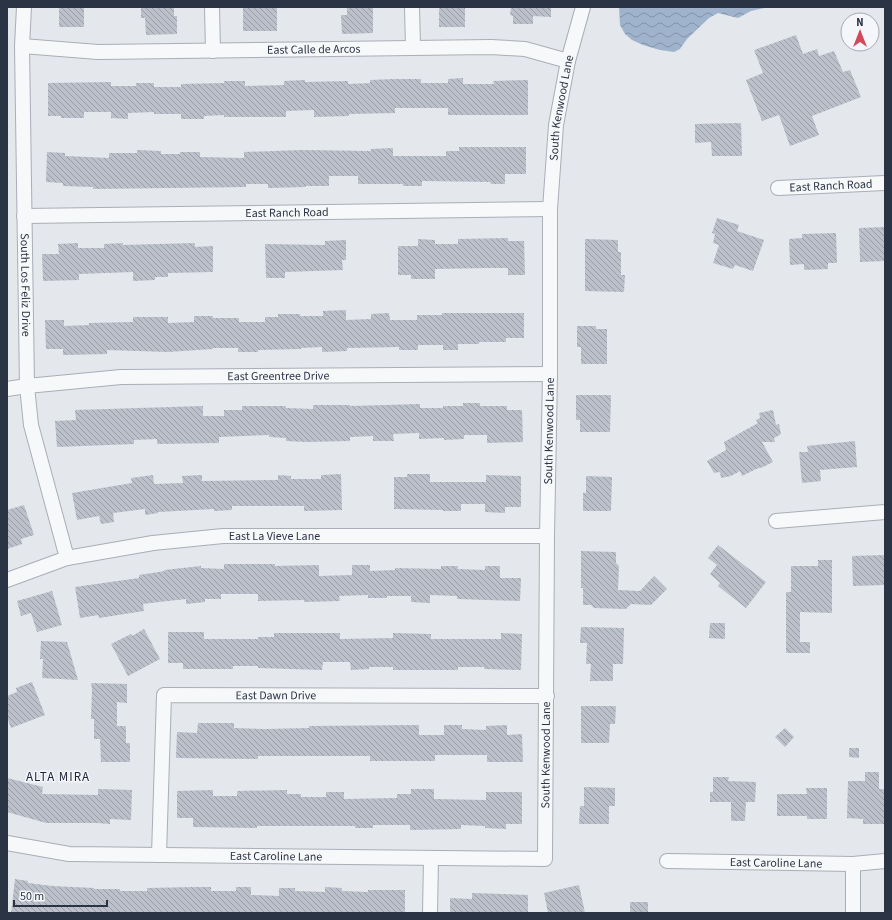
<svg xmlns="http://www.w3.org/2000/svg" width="892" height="920" font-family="'Source Sans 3',sans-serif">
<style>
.water{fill:url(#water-waves)}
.building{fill:url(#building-back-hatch)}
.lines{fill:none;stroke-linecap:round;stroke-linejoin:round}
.street-casing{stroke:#a9aeb7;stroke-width:16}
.street{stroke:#f7f8fa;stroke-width:14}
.labels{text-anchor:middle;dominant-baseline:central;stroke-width:3;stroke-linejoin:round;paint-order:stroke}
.street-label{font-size:12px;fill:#2b3445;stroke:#f4f6f9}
.neighbourhood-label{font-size:13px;letter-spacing:1px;fill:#1d2536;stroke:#f4f6f9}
</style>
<defs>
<pattern id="water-waves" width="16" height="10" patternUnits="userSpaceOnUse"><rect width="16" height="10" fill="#9fb4cc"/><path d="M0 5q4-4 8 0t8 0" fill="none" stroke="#8293a7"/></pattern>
<pattern id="building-back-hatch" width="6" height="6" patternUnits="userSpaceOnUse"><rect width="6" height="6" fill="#bbc0ca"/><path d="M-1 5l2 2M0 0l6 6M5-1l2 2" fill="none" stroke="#989da6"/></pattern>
</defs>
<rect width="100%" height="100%" fill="#e4e7ec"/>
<path class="water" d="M619,7H769L751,11L738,18L718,13L709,18L687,39L680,49L674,52L660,50L643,45L632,40L625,34L620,25Z"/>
<g class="building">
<rect x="59" y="7" width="25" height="20"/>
<path d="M141,7H174V16H177V34L146,35L145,18H141Z"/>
<rect x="243" y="7" width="34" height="24"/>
<path d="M347,7H373V33L342,34L341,15H347Z"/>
<rect x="439" y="7" width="26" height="20"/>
<path d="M511,7H551V17L533,16V24H513V16L510,15Z"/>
<path d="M796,35L803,54L817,49L819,56L834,51L843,72L850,70L861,97L812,116L819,135L790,146L779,115L762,121L746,80L763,73L754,50Z"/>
<path d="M463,78V84H494L493,81L528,80V115H448V108H395V113L349,114V116L314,117V110L286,111V117H224V115L204,116V119H181V114H154V112L128,113V119L111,118V112H84V118H61V116H48V83L111,82V86H136V83H154V87H181V84L224,83V81H245V86L284,85V81L305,80V82L348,81V84L370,83V80L394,79H421V83H448V79Z"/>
<path d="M741,123L742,156H712L711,142L695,143V124Z"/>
<path d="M459,147H526V174H505V184H491L490,182L422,181V186H403V184H358V176H329V186H306V187L268,188V184H246V187L93,189V187L63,186V183L46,182L47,152L65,153V156L109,158V153H137V150L161,151V154H180V152H200V157L244,158V152L302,150L371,151V149L393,148V156H446V151H459Z"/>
<path d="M717,218L739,225L737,231L764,240L753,271L735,265L733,269L713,263L719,245L713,243L715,234L712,233Z"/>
<path d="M885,227V261L860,262L859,228Z"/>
<path d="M836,233L837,263H828V269L804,270V264L790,265L789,239L802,238V234Z"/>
<path d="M508,238V241H524L525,275H508V268H488L435,269V279H411V275H398V246H418V239L435,240V244H458V239Z"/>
<path d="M585,239L618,240V252H621V275H625L624,292L585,291Z"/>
<path d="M346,240V260H342L343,270L285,272V278H266L265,244L325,245V241Z"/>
<path d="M78,243V248H104V244L123,243V245L195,243V247L213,246V272L168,273V277H155V280L133,281V272L79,274V280L43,281L42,254H59L58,244Z"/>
<path d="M346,310V320L371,319V314L389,313L390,320H417V315H442V313H524V338H506V342H479V344H458V350H443V345H418V350H399V347L347,348V351L322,352V347L301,348V349L258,350V352H238V348H213V349L168,352L107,350V354L63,355V349H46L45,320H64V326L89,325V323L133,322V317H168V323L194,322V316H213V318H239V322H265V317H278V314H300V316H323V311Z"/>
<path d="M577,326H596V329H607V364H581V347H577Z"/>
<path d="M576,395H611L610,432H580V420H576Z"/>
<path d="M463,403H480V406H507V410H522L523,442L487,443V435H464V439L444,440V438L419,439V433L393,434L394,441H373V436L350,437V441L306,442L286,441V438L269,437V435L219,437V443L157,444V439L134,440V444L57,447L55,421L76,420L75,410L203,406V416H224V410H242V406H286V408L313,409V405H350V406L420,404V408H443V406H463Z"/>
<path d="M773,410L776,425L779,424L781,434L774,438L775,442H762L773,462L763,467L756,469L742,476L740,471L731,476L721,478L720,472L714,473L707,461L726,450L724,442L758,423L756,420L760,418L759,413Z"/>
<path d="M855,441L857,467L820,470L821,481L802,483L799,452H808L807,446Z"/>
<path d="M341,474L342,510L304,511V506H232V510L214,511V509L158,512V513L145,515V509L113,513L114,522L101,524L99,516L77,520L72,493L132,483L131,478L153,475L154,484L183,483L182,476L202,475V481L278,480V475L291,476V479H321V475Z"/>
<path d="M407,474H430V482H486V475L521,476V507H505V513L485,512V504H461V511H443V510L394,509V477H407Z"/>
<path d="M586,476L612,477L611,511H583V493H586Z"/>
<path d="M24,505L34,535L21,539L22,544L7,549V510Z"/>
<path d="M718,545L766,582L746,608L718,586L720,583L710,574L717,565L708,558Z"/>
<path d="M581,551L616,552V563L619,566L618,590L640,591L654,576L667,589L651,605L631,604L626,609L594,608L591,605H583V588H581Z"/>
<path d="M885,555V585L853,586L852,556Z"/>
<path d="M818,560H832V613L800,612V642H810V653H786V592H791V566H818Z"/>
<path d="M224,564H275V566L319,565V576L352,575V565H370V571L395,570V568L441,569V566H458V569L485,570V566H500V578H521L520,601L457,599V596L430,595V603L411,602V596H387V598H368V595L339,596L340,601L304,602V600L258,601V594H221V599H205V602L186,604V599L159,602L143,604L144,611L99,618L98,615L80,618L75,587L139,578V575L165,571L164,570L201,566V568L224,569Z"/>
<path d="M52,591L62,625L37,632L31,613L21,616L17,601Z"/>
<path d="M710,623H725V639L709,638Z"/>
<path d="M581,627L624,628L623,664H613V681H590L591,664H586L587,643H580Z"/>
<path d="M144,629L160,659L128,676L111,644L131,634L132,636Z"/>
<path d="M168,632H204V639H258V637H274V633H340V639L393,638V633L431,634V639H501V633L522,634L521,670L484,669V667H458V670H393V667H369V669L351,670L350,662H323L322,670L258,668V666H233V669H183V663H168Z"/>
<path d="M41,641L67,642L78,680L42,678L43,659H40Z"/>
<path d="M32,682L45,715L11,728L7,717V696L17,692L16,688Z"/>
<path d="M91,683L127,684V703L117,702V726H126V743H130V762H101L100,739H94V719H91L92,689Z"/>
<path d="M581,706H616L615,724H610L609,743H581Z"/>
<path d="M198,723H234V728L265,729L309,728V726L419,725V735H444V725H462V729L486,730V726L507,725V735L522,734L523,762H487V755H435V761H370V756H258V759L176,758L177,732L197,733Z"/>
<path d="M785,728L794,737L785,747L775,737Z"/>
<path d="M849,748H859V758L849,757Z"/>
<path d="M865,772H879V789H885V824H863V819L847,818L848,781H865Z"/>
<path d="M713,777H729L728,781L756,782L755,802H746L745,821H731V802H710V792H713Z"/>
<path d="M7,778L43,787L42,794L98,795V789L132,790L131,820L110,819V824L97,823H46L7,812Z"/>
<path d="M584,787L615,788V806H609V824H579L580,806H584Z"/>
<path d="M806,788H827V819H807V816H777V794H807Z"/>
<path d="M411,789H434V799L486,800V792H522V824H506V829L485,828V826L461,825V829L410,830V825H373V828H355V826H257V828L193,827V818H177V791L213,790V796H237V791L287,790V794H301V797H326V792H344V799L397,798V794H411Z"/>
<path d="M15,879L28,881V883L52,886L94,888V889H120V891H147V888L194,887H211V891H236V887H251V895L279,896V888H295V891L325,892V887L342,888V891L368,892V890H405V913H11Z"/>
<path d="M579,885L585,913H548L544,893Z"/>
<path d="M472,893L528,895V913H450V898L472,899Z"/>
<rect x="630" y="902" width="18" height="11"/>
</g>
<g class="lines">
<g class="street-casing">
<g id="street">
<path id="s1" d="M24,7L22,46L27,386L31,425L67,558"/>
<path d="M212,7L213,51"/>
<path d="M412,7L413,47"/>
<path id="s2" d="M22,46L98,52L491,47L525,49L568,61"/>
<path id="s3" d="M778,188L885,183"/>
<path id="s4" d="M24,216L550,209"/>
<path id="s5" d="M7,389L27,386L121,377L550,374"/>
<path d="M776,521L885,512"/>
<path id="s6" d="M7,580L67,558L153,543L223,536H547"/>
<path id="s7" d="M7,843L69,854L545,859L547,536L550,374V209L556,125L568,61L583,7"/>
<path id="s8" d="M159,855L164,695L547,696"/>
<path id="s9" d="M667,861L853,864L885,861"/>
<path d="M430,913L431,859"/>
<path d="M853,913V864"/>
</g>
</g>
<use href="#street" class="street"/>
</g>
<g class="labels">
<g class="street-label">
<text stroke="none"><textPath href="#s2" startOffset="292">East Calle de Arcos</textPath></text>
<text stroke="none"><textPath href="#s7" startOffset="1291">South Kenwood Lane</textPath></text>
<text stroke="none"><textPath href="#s3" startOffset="53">East Ranch Road</textPath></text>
<text stroke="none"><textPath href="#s4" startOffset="263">East Ranch Road</textPath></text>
<text stroke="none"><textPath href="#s1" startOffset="278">South Los Feliz Drive</textPath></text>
<text stroke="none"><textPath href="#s5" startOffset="272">East Greentree Drive</textPath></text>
<text stroke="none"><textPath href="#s7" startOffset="967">South Kenwood Lane</textPath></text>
<text stroke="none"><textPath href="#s6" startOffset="273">East La Vieve Lane</textPath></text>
<text stroke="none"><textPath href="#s8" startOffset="272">East Dawn Drive</textPath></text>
<text stroke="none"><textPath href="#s7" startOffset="643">South Kenwood Lane</textPath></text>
<text stroke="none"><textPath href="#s7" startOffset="270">East Caroline Lane</textPath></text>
<text stroke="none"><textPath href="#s9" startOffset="109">East Caroline Lane</textPath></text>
</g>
<g class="neighbourhood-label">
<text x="58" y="777">ALTA MIRA</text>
</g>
</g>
<rect width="892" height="920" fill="none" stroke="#2b3445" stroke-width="16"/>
<g transform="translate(860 32)"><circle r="19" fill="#f4f6f9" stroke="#a4a8b1"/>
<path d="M0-3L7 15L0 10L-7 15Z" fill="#d1495b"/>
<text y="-6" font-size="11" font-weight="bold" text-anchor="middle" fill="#2b3445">N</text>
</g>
<path d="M14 900v6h93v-6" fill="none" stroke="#2b3445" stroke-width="2"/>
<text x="20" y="900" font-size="12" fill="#2b3445" stroke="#f4f6f9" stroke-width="3" paint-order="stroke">50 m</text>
</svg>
